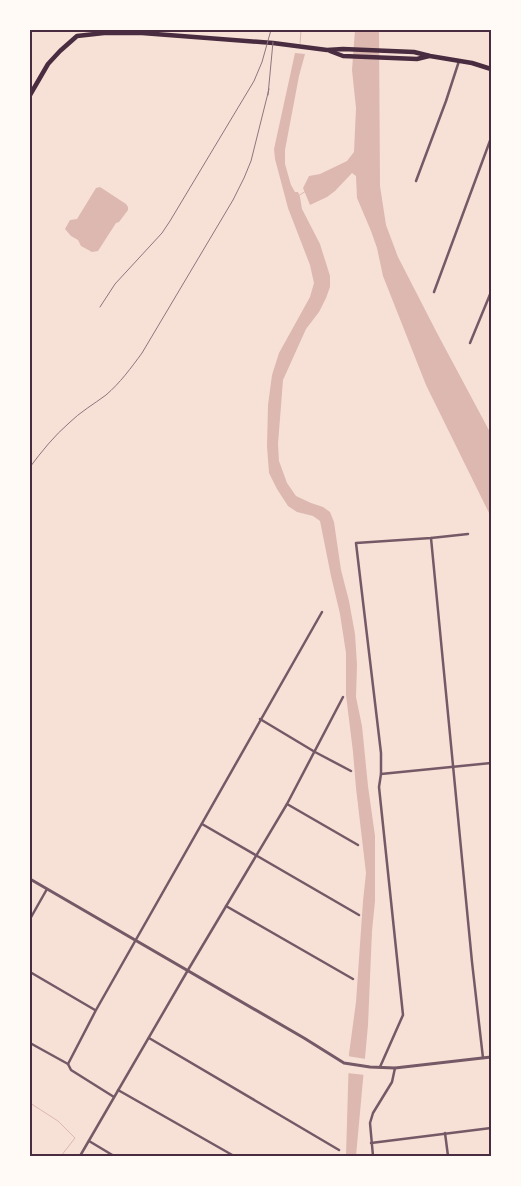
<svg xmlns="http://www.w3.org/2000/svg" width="521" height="1186" font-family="Karla,sans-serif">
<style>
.water{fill:#dcb8b0}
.pier{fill:#f7e1d7}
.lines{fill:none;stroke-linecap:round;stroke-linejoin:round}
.stream{stroke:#dcb8b0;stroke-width:1}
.minor{stroke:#755966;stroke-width:2.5}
.tertiary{stroke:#755966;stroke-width:3}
.primary{stroke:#4a2c40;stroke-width:4.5}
.rail{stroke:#8f747c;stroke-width:1}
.neatline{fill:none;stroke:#4a2c40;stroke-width:2}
</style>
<rect width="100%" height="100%" fill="#f7e1d7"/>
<g class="water">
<path d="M355,30H379L380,186L386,225L398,257L437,333L491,434V517L426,385L383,276L377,248L371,231L357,198L356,176L352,173L335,191L327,197L310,205L303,188L309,176L320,174L347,161L354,152L356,108L352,70Z"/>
<path d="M295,53L305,54L299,76L285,150V164L291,185L295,192H298L300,197L302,209L320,244L330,276V287L326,298L319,312L306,329L283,380L278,444L279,461L287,483L296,496L311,503L323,507L330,512L334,522L341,570L349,601L355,634L357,665L356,697L362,726L368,786L375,836V901L372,931L368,1025L356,1156H346L349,1054L356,1002L363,901L366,873L356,788L353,752L346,695V653L340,614L331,576L320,521L313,516L297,512L288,506L277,489L269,473L267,446L268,405L272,375L279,353L310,297L314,283L310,265L288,208L275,159L274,149Z"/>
<path d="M100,187L126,204L128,207V210L119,222L116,223L98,251L92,252L81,246L78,240L71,236L65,229L70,220L77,219L96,188Z"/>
</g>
<path class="pier" d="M347,1056L366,1059L365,1075L347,1073Z"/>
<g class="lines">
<g class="stream">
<path d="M300,44L301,30"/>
<path d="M298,196L306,191"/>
<path d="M30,1103L58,1121L75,1138L61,1156"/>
</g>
<g class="minor">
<path d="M416,181L446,101L459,61"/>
<path d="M434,292L491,138"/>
<path d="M470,343L491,292"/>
<path d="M431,538L472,962L483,1058"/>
<path d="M260,719L315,752L351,771"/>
<path d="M381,774L491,763"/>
<path d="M287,804L358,845"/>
<path d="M202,824L359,915"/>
<path d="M226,906L353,979"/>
<path d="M30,919L47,889"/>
<path d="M30,972L95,1010"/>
<path d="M149,1038L339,1150"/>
<path d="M30,1043L68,1064L71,1070L114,1097"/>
<path d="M68,1064L96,1010L322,612"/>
<path d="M380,1067L403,1015L379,787L381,774V753L356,543L431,538L468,534"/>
<path d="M118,1090L234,1156"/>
<path d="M445,1133L448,1156"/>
<path d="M89,1141L114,1156"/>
<path d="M371,1143L491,1128"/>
<path d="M80,1156L188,970L287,804L343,697"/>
<path d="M373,1156L370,1123L373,1113L392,1082L395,1068"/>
</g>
<path class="tertiary" d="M30,879L304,1038L344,1063L370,1067L395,1068L491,1057"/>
<g class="primary">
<path d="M330,51L343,56L417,59L429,56"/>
<path d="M30,95L48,64L60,51L77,36L104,33H142L273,43L327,50L343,49L414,52L430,56L472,63L491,69"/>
</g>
<g class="rail">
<path d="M268,95L273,42"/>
<path d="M100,307L115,284L162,233L170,221L254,81L262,62L271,30"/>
<path d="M30,467C42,451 54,436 69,423C80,412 94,404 106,395C120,383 131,368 142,353L233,200L244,178L251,161L269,89"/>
</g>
</g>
<rect width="521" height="1186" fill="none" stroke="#fffaf5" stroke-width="62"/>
<rect x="31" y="31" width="459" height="1124" class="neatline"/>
</svg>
